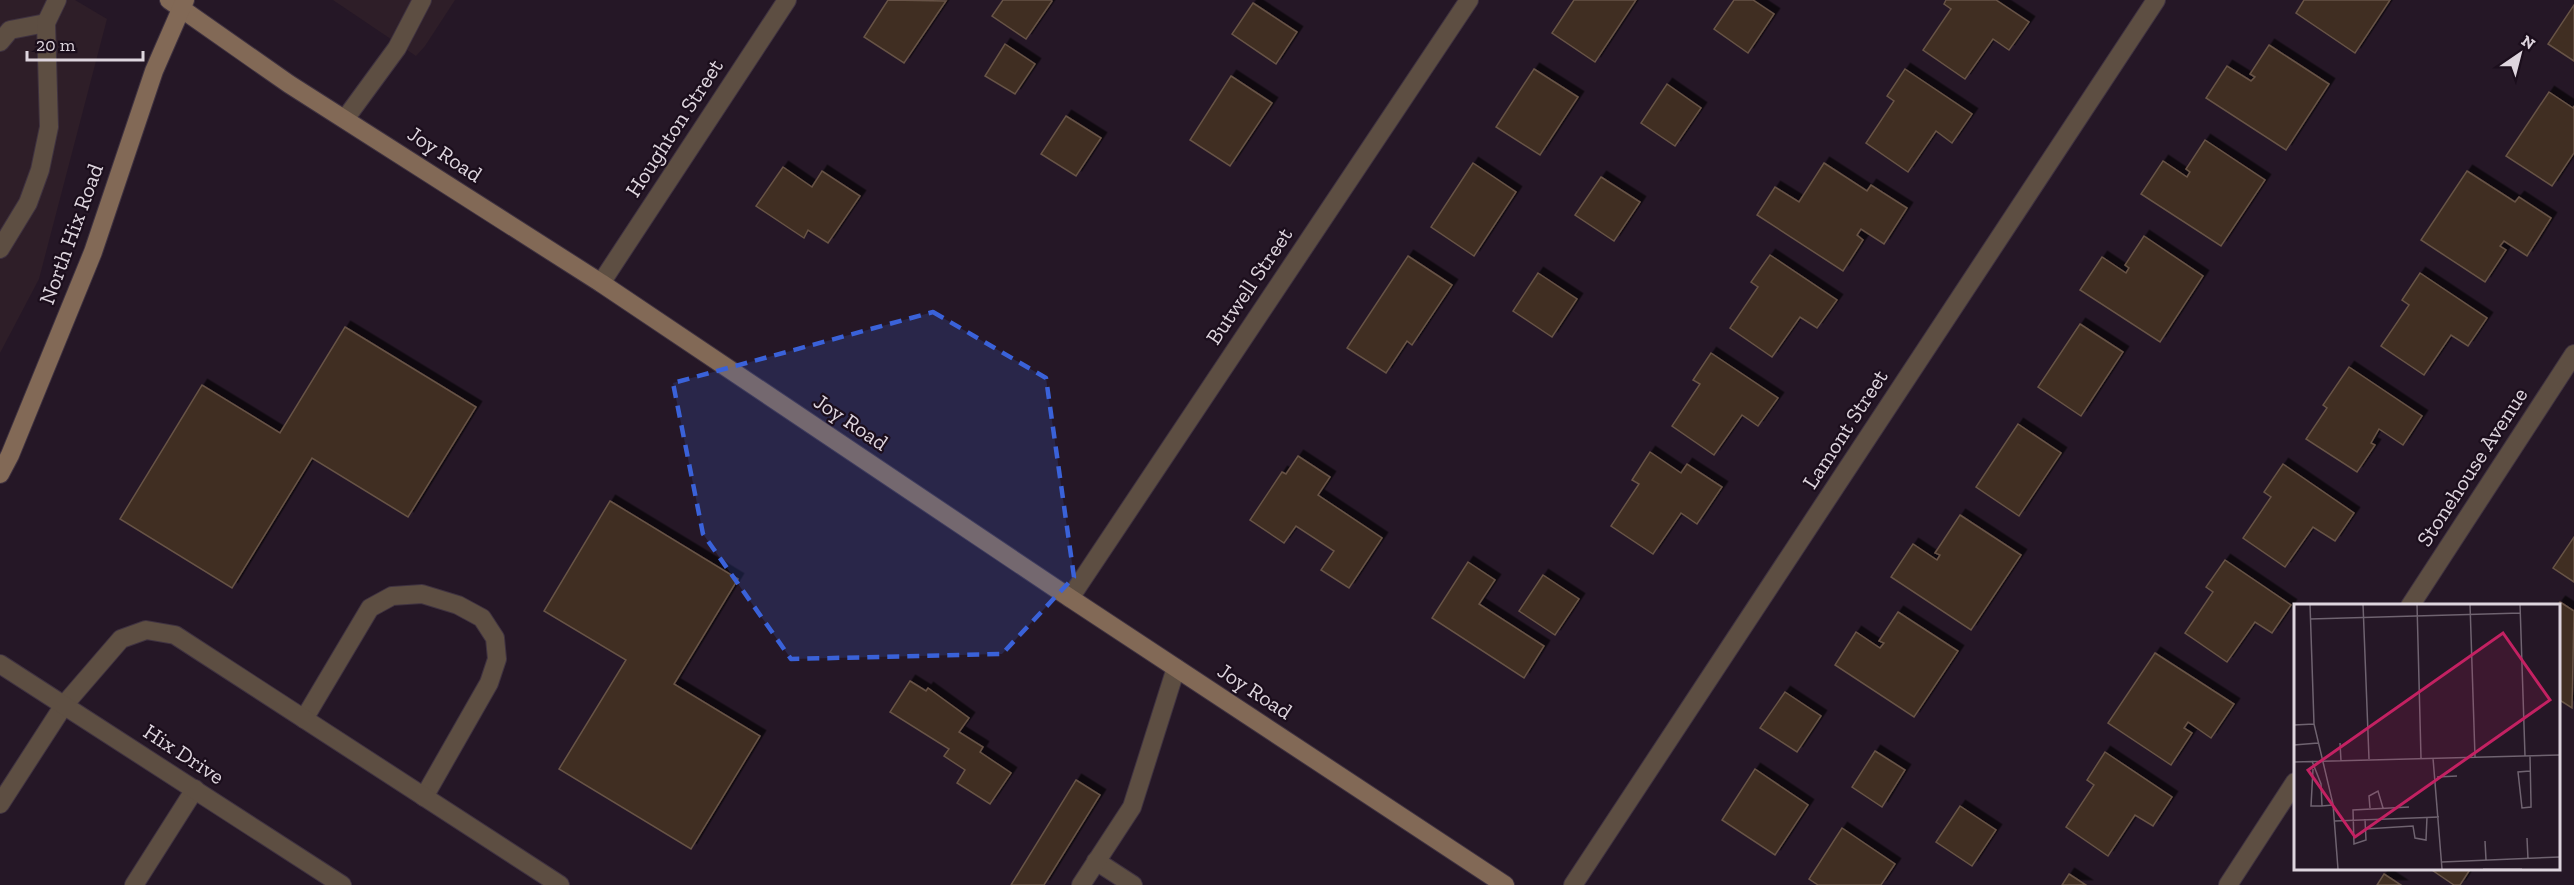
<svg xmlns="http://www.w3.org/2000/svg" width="2574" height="885" font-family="'Zilla Slab',serif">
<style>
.commercial{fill:#2e1e28}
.building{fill:#3f2e21;stroke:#675346;stroke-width:1.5;filter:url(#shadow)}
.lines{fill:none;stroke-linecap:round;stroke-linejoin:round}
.lane-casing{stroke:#3f3240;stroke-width:20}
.street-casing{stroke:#3f3240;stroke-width:20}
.secondary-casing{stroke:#3f3240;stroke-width:20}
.lane{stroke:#5d4e42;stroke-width:18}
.street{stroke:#5d4e42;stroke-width:18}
.secondary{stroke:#826956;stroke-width:18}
.marked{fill:#3a62d9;fill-opacity:0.2;stroke:#3a62d9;stroke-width:4.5;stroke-dasharray:12 8;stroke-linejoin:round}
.labels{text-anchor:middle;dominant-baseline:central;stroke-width:4.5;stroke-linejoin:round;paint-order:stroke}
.street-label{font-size:22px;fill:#ded5de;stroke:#1b0e1c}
.inset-road{fill:none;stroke:#6f6370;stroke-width:1.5}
.view{fill:#c32162;fill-opacity:0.15;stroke:#c32162;stroke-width:3}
.inset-edge{fill:none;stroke:#ded5de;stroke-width:3}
</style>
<defs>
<filter id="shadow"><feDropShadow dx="5.5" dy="-5.5" stdDeviation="0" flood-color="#0009"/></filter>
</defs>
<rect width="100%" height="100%" fill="#251726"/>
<g class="commercial">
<path d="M0,0H75L107,19L39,279L0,353Z"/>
<path d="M333,0H455L425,46L416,56Z"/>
</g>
<g class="building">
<path d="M888,0L946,1L904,63L864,37Z"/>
<path d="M1003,0H1051L1052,1L1026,39L992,16Z"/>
<path d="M1574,0H1636L1595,62L1552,33Z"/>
<path d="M1734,0H1753L1774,14L1748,53L1714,29Z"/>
<path d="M1946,0H1996L2029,22L2009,50L1993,39L1965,79L1923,50L1951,9L1944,4Z"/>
<path d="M2304,0H2390L2355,53L2296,13Z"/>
<path d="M1253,3L1297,32L1276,64L1232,34Z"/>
<path d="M2574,5V61L2548,44Z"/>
<path d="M1005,44L1035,64L1015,94L985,76Z"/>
<path d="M2269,45L2329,84L2286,150L2206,98L2227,66L2251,81L2255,77L2250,74Z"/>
<path d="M1534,69L1578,97L1540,155L1496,127Z"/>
<path d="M1905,69L1972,114L1952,143L1936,131L1908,172L1866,143L1894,101L1887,96Z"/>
<path d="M1231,76L1272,103L1230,166L1190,140Z"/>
<path d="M1667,84L1701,108L1675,146L1641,123Z"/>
<path d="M2549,92L2573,108L2574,106V153L2552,186L2506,156Z"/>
<path d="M1066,116L1101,138L1076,176L1041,154Z"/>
<path d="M2205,140L2265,180L2221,246L2141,194L2163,161L2187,177L2190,172L2186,169Z"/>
<path d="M1473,163L1516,192L1474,256L1431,227Z"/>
<path d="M1824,163L1867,191L1871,185L1907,208L1884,244L1861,229L1857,235L1863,240L1843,271L1757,215L1775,187L1799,202Z"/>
<path d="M783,167L812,187L822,171L860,196L828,243L808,230L804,238L756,206Z"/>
<path d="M2467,171L2515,202L2519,197L2551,218L2527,256L2504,241L2500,246L2506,250L2485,282L2421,240Z"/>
<path d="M1601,177L1640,202L1614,241L1575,215Z"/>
<path d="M2144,236L2203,276L2160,342L2080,290L2102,257L2126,273L2129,268L2125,265Z"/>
<path d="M1770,255L1837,300L1817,328L1800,317L1772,357L1730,328L1758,287L1751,282Z"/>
<path d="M1408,256L1452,285L1412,345L1407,341L1386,373L1347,348Z"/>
<path d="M1538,273L1577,299L1552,337L1513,311Z"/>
<path d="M2420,273L2487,318L2468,346L2451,335L2424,375L2381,346L2409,305L2402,300Z"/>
<path d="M2080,324L2123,352L2081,416L2038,387Z"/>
<path d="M345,327L476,407L408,517L312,458L232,588L120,519L202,385L280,433Z"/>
<path d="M1711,353L1778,398L1758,426L1742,415L1714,455L1672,426L1700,384L1693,380Z"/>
<path d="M2349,367L2422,416L2403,445L2379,429L2371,443L2375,445L2357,472L2306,439L2327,408L2323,405Z"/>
<path d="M2018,424L2061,453L2019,516L1976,487Z"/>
<path d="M1650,452L1681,473L1687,464L1722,487L1697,524L1681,513L1653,554L1611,526L1639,484L1632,480Z"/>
<path d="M1298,456L1330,477L1318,495L1382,538L1349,588L1321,570L1334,551L1296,526L1284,543L1250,520L1282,472L1286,474Z"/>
<path d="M2283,464L2354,513L2335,541L2313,527L2285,567L2243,538L2271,497L2264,492Z"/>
<path d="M610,501L738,579L674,684L760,736L691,849L559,769L626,660L544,611Z"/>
<path d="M1960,515L2021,555L1971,630L1891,577L1913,544L1937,560L1940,555L1935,553Z"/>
<path d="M2574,537V582L2553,568Z"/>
<path d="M2225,560L2291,605L2272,633L2255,622L2227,662L2185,633L2213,592L2206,587Z"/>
<path d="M1468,562L1495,580L1479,604L1544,646L1524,678L1432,618Z"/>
<path d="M1543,575L1579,599L1555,635L1519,611Z"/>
<path d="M2560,602L2574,611L2572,708L2558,699L2557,606Z"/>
<path d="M1898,612L1958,651L1914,717L1835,665L1856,632L1880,648L1884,643L1879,641Z"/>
<path d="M2155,653L2234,704L2211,738L2188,722L2184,728L2192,733L2171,765L2108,723Z"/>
<path d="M910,681L926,691L928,688L969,718L959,732L983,747L980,752L1011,773L990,804L957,783L965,770L944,756L949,749L890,712Z"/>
<path d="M1785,692L1821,716L1797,752L1760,728Z"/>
<path d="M1875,751L1905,770L1882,807L1852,787Z"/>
<path d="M2105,752L2172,797L2153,826L2135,815L2108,856L2066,827L2094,785L2087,780Z"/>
<path d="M1755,769L1808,805L1775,855L1722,820Z"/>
<path d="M1076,780L1100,795L1044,885H1011Z"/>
<path d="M1960,806L1996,830L1972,866L1936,842Z"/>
<path d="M1842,828L1895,864L1881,885H1818L1809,879Z"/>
<path d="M2429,868H2471L2460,885H2454Z"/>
<path d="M2069,874L2086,885H2062Z"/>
<path d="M2384,874L2401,885H2377Z"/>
</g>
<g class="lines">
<g class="lane-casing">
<g id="lane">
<path d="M0,42L10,30L46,23"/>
<path d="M345,119L397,48L422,0"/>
<path d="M0,249L28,203L40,170L49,127L46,23L57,0"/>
<path d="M304,719L370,608L392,596L422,594L458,605L482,618L495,638L497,659L489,683L424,797"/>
<path d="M0,804L64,705L121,639L146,630L175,635L560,885"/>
<path d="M1096,861L1133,885"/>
<path d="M134,885L195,789"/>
</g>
</g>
<g class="street-casing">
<g id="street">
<path d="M601,283L787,0"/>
<path d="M1070,598L1469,0"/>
<path d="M2410,606L2574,354"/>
<path d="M0,664L342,885"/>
<path d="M1081,885L1132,807L1176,668"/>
<path d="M1573,885L2156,0"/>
<path d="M2228,885L2295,782"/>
</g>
</g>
<g class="secondary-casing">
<g id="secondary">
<path d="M169,0L289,84L601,283L1070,598L1505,885"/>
<path d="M0,474L10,455L93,252L154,71L185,0"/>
</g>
</g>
<use href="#lane" class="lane"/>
<use href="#street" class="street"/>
<use href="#secondary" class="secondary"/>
</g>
<path class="marked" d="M933,312L1046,378L1074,577L1002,654L791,659L703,534L673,383Z"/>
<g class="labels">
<g class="street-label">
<text transform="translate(674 128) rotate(-57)">Houghton Street</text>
<text transform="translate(445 154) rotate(33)">Joy Road</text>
<text transform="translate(71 234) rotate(-70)">North Hix Road</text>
<text transform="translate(1249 286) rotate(-56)">Butwell Street</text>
<text transform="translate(851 422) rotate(34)">Joy Road</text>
<text transform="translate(1845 429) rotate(-57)">Lamont Street</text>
<text transform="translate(2472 467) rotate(-57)">Stonehouse Avenue</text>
<text transform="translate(1255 691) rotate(33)">Joy Road</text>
<text transform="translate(184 754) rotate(33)">Hix Drive</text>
</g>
</g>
<g transform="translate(2294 604)">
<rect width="266" height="266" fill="#251726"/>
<path class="inset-road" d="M16,0L20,120L39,200L44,265M69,0L75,155M123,0L127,154M176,0L181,153M226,0L231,152M16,15L227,9M0,121L20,120M46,139L47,157M0,141L24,139M236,152L237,199V203L228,204L224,168L236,167M139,154L148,265M18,157L27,180L28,202L39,201M0,158L266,151M19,165L17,202H28M143,173L163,172M76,204L75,192L84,187L89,204M71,215L72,236L60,240L59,206L115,203M41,217L145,213M71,225L119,222L121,234L132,236L133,213M233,234L234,255M191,237L192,256M148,258L266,253M189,265H228"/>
<path class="view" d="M209,29L256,96L61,233L14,166Z"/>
<rect width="266" height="266" class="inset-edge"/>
</g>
<g transform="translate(2520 54) rotate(35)" stroke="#1b0e1c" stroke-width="4.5" paint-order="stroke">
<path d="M0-4.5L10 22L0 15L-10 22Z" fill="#ded5de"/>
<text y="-9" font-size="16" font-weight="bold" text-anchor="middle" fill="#ded5de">N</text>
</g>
<path d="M27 51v9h116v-9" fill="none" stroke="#ded5de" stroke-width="3"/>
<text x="36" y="51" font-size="18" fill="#ded5de" stroke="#1b0e1c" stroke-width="4.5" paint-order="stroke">20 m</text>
</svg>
